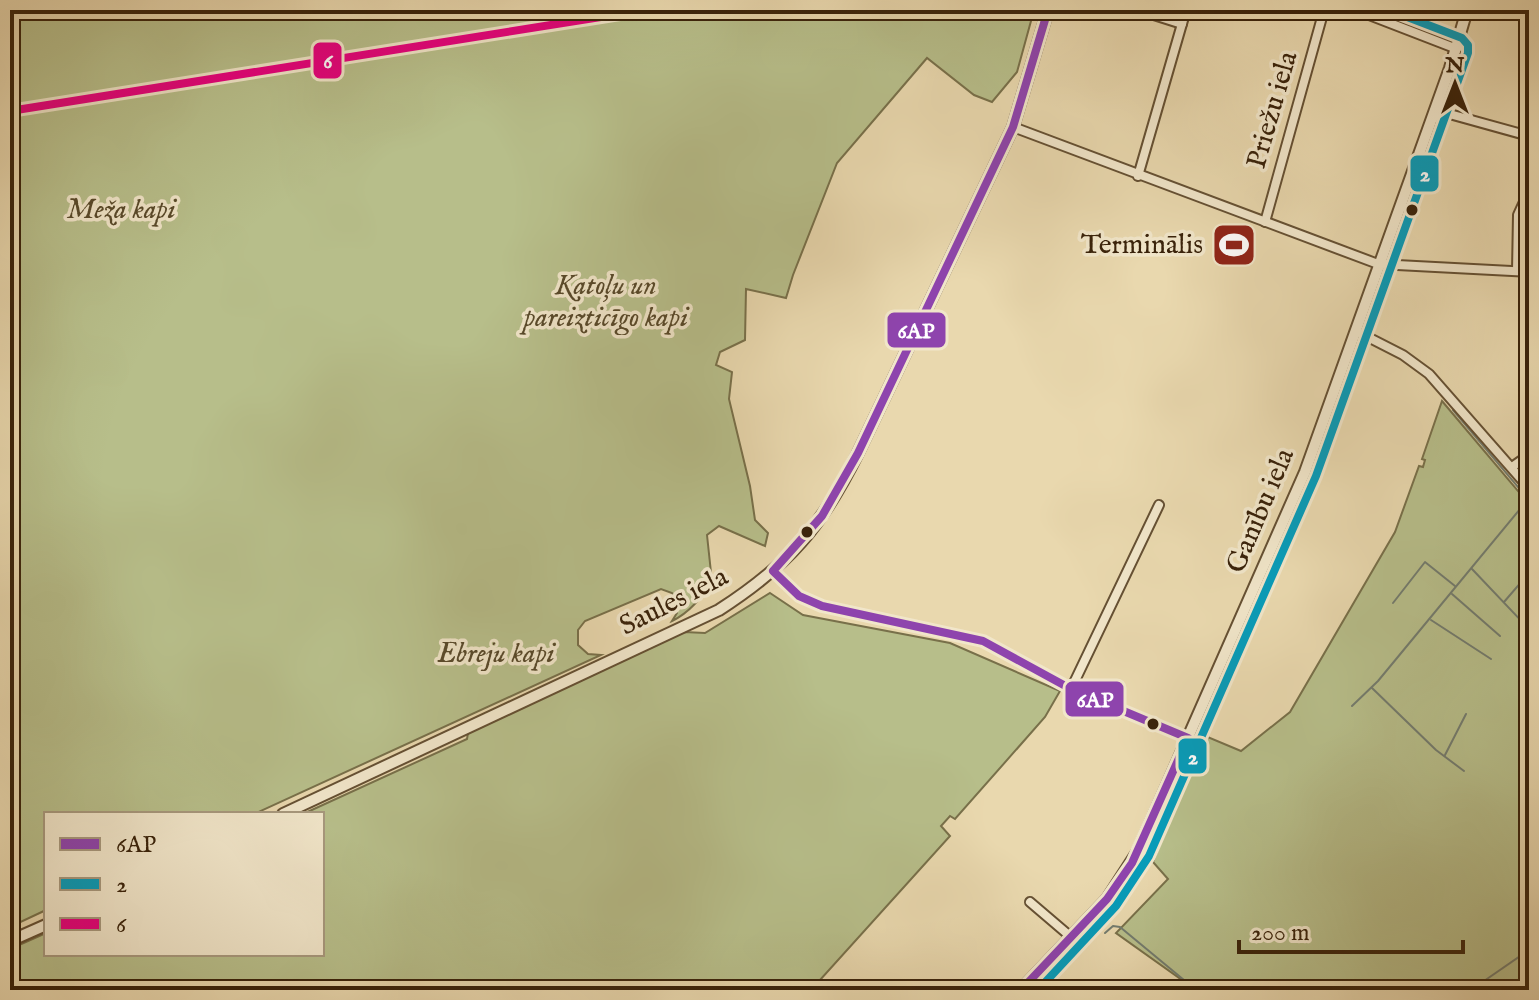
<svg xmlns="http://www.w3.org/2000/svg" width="1539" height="1000" font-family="'IM FELL English',serif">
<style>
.green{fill:#b7be8a;stroke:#78704a;stroke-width:2}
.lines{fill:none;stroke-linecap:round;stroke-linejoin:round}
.stream{stroke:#737c6f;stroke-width:2}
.minor-casing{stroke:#655033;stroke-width:12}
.tertiary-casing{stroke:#655033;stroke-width:14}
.minor{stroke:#f1e6ca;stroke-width:8}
.tertiary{stroke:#f1e6ca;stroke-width:10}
.bus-1-casing{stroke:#f1e6ca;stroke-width:14}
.bus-2-casing{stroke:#f1e6ca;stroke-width:14}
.bus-3-casing{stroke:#f1e6ca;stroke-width:14}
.bus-1{stroke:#8e44ad;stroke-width:8}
.bus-2{stroke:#069cba;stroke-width:8}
.bus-3{stroke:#e5007d;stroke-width:8}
.bus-dot{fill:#39220a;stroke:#f1e6ca;stroke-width:3}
.labels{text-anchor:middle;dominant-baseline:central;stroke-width:7;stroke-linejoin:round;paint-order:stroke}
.street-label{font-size:28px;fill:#39220a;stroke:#f1e6ca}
.park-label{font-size:28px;font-style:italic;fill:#58492a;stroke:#f1e6ca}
.poi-label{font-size:28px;fill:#39220a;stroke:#f1e6ca;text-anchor:end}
.line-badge{stroke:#f1e6ca;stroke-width:3}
.badge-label{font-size:22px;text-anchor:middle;font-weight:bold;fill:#fff}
</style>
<rect width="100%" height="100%" fill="#e9d8ae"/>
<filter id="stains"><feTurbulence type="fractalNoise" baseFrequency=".0025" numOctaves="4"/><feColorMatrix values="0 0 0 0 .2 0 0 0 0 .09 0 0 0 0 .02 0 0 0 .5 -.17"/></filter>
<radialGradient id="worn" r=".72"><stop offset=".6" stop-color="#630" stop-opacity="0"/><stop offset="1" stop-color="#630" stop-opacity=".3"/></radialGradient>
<g class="green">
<path d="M10,10H1034L1017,72L992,102L974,95L927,58L837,163L793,275L786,298L746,289L745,340L720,352L716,365L732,372L729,399L750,486L755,520L768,533L765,546L719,526L707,535L712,582C701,598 689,613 672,621L677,613L672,600L675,599L672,593L661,589L585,621L578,630V645L588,654L601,655L254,814H46V910L10,927Z"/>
<path d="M1442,401L1529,504V990H1196L1116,933L1168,879L1153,862L1203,735L1241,751L1290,712L1395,532L1419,466L1423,467L1425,460L1422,459Z"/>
<path d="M770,593L803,615L950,643L1060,691L1045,717L955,819L950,816L941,826L950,836L811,990H10V949L46,933V954H322V814H303L467,739L468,733L684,632L705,633Z"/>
</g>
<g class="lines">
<g class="stream">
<path d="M1453,410L1529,500"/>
<path d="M1472,569L1529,629"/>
<path d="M1452,594L1500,636"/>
<path d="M1504,602L1529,573"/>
<path d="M1393,603L1425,562L1455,586"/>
<path d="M1431,620L1491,659"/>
<path d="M1372,688L1436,750L1464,771"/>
<path d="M1352,706L1378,681L1525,503"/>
<path d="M1445,755L1466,714"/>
<path d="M1105,933L1113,926L1120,927L1196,990"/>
<path d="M1471,990L1529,950"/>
</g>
<g class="minor-casing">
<g id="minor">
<path d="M1138,10L1182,24"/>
<path d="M1356,10L1457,49"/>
<path d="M1435,110L1529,136"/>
<path d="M10,111L645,10"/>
<path d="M1013,127L1378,264L1529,272"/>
<path d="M1526,136L1529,121"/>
<path d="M1138,176L1186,10"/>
<path d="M1265,222L1324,10"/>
<path d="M1517,271L1518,215L1529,191"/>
<path d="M1356,331L1403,355L1429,374L1529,488"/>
<path d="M1512,467L1529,455"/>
<path d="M773,571L799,596L822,606L983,641L1071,689L1188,738"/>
<path d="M1071,689L1159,505"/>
<path d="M1030,902L1071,937"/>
</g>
</g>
<g class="tertiary-casing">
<g id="tertiary">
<path d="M283,814L719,610C789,565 822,526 858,453L1013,127L1048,10"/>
<path d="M10,941L46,925"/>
<path d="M1021,990L1107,899L1138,851L1305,472L1450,68L1467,10"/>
</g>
</g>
<use href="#minor" class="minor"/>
<use href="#tertiary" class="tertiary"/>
<g class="bus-1-casing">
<path id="bus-1" d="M1021,990L1107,899L1132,863L1188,738L1071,689L983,641L822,606L799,596L773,571L822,516L858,453L1013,127L1048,10"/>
</g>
<g class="bus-2-casing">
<path id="bus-2" d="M1038,990L1116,906L1149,856L1316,476L1468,53V45L1462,38L1389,10"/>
</g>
<g class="bus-3-casing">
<path id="bus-3" d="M10,111L645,10"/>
</g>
<use href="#bus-1" class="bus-1"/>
<use href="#bus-2" class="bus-2"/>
<use href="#bus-3" class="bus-3"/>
</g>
<defs>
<g id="stadium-square" transform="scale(2.3)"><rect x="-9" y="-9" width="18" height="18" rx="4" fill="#8f2418" stroke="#f1e6ca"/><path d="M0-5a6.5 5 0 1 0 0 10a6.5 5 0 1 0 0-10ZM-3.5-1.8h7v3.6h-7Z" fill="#fff"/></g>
</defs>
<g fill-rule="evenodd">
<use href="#stadium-square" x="1234" y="245"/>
</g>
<g class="bus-dot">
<circle cx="1412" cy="210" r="7"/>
<circle cx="807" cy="532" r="7"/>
<circle cx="1153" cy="724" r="7"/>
</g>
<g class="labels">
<g class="street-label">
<text transform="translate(1273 110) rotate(-74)">Priežu iela</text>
<text transform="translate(1261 511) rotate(-67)">Ganību iela</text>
<text transform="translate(674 602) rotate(-27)">Saules iela</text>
</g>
<g class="park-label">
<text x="121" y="210">Meža kapi</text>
<text x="606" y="286">Katoļu un<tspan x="606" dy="32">pareizticīgo kapi</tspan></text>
<text x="496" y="654">Ebreju kapi</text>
</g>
<g class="poi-label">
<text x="1203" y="245">Terminālis</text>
</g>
</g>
<g class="line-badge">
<rect x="312" y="41" width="31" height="39" rx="8" fill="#e5007d"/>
<rect x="1409" y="154" width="31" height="39" rx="8" fill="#069cba"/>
<rect x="886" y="311" width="61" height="38" rx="8" fill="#8e44ad"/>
<rect x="1064" y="680" width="61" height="38" rx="8" fill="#8e44ad"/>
<rect x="1177" y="737" width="31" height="38" rx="8" fill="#069cba"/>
</g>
<g class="badge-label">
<text x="328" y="68">6</text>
<text x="1425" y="181">2</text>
<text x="916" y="338">6AP</text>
<text x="1095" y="707">6AP</text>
<text x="1193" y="764">2</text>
</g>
<rect width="1539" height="1000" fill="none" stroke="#e9d8ae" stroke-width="40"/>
<rect x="12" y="12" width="1515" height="976" fill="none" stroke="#39220a" stroke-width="4"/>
<rect x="20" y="20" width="1499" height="960" fill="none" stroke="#39220a" stroke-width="2"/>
<rect x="44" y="812" width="280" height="144" fill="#f1e6ca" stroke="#a7987d" stroke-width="2"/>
<rect x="60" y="838" width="40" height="12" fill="#8e44ad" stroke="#a7987d" stroke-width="2"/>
<text x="116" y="852" font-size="24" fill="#39220a">6AP</text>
<rect x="60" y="878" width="40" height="12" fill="#069cba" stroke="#a7987d" stroke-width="2"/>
<text x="116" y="892" font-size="24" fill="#39220a">2</text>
<rect x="60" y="918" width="40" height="12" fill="#e5007d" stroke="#a7987d" stroke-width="2"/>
<text x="116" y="932" font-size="24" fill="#39220a">6</text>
<g transform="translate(1455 84)" stroke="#f1e6ca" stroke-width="6" paint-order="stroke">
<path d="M0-6L14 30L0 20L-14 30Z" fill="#39220a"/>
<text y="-12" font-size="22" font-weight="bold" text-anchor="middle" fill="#39220a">N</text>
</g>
<path d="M1239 940v12h224v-12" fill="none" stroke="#39220a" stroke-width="4"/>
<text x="1251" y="940" font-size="24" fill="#39220a" stroke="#f1e6ca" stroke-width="6" paint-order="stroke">200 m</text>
<rect width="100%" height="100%" filter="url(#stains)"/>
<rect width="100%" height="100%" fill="url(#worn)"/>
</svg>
